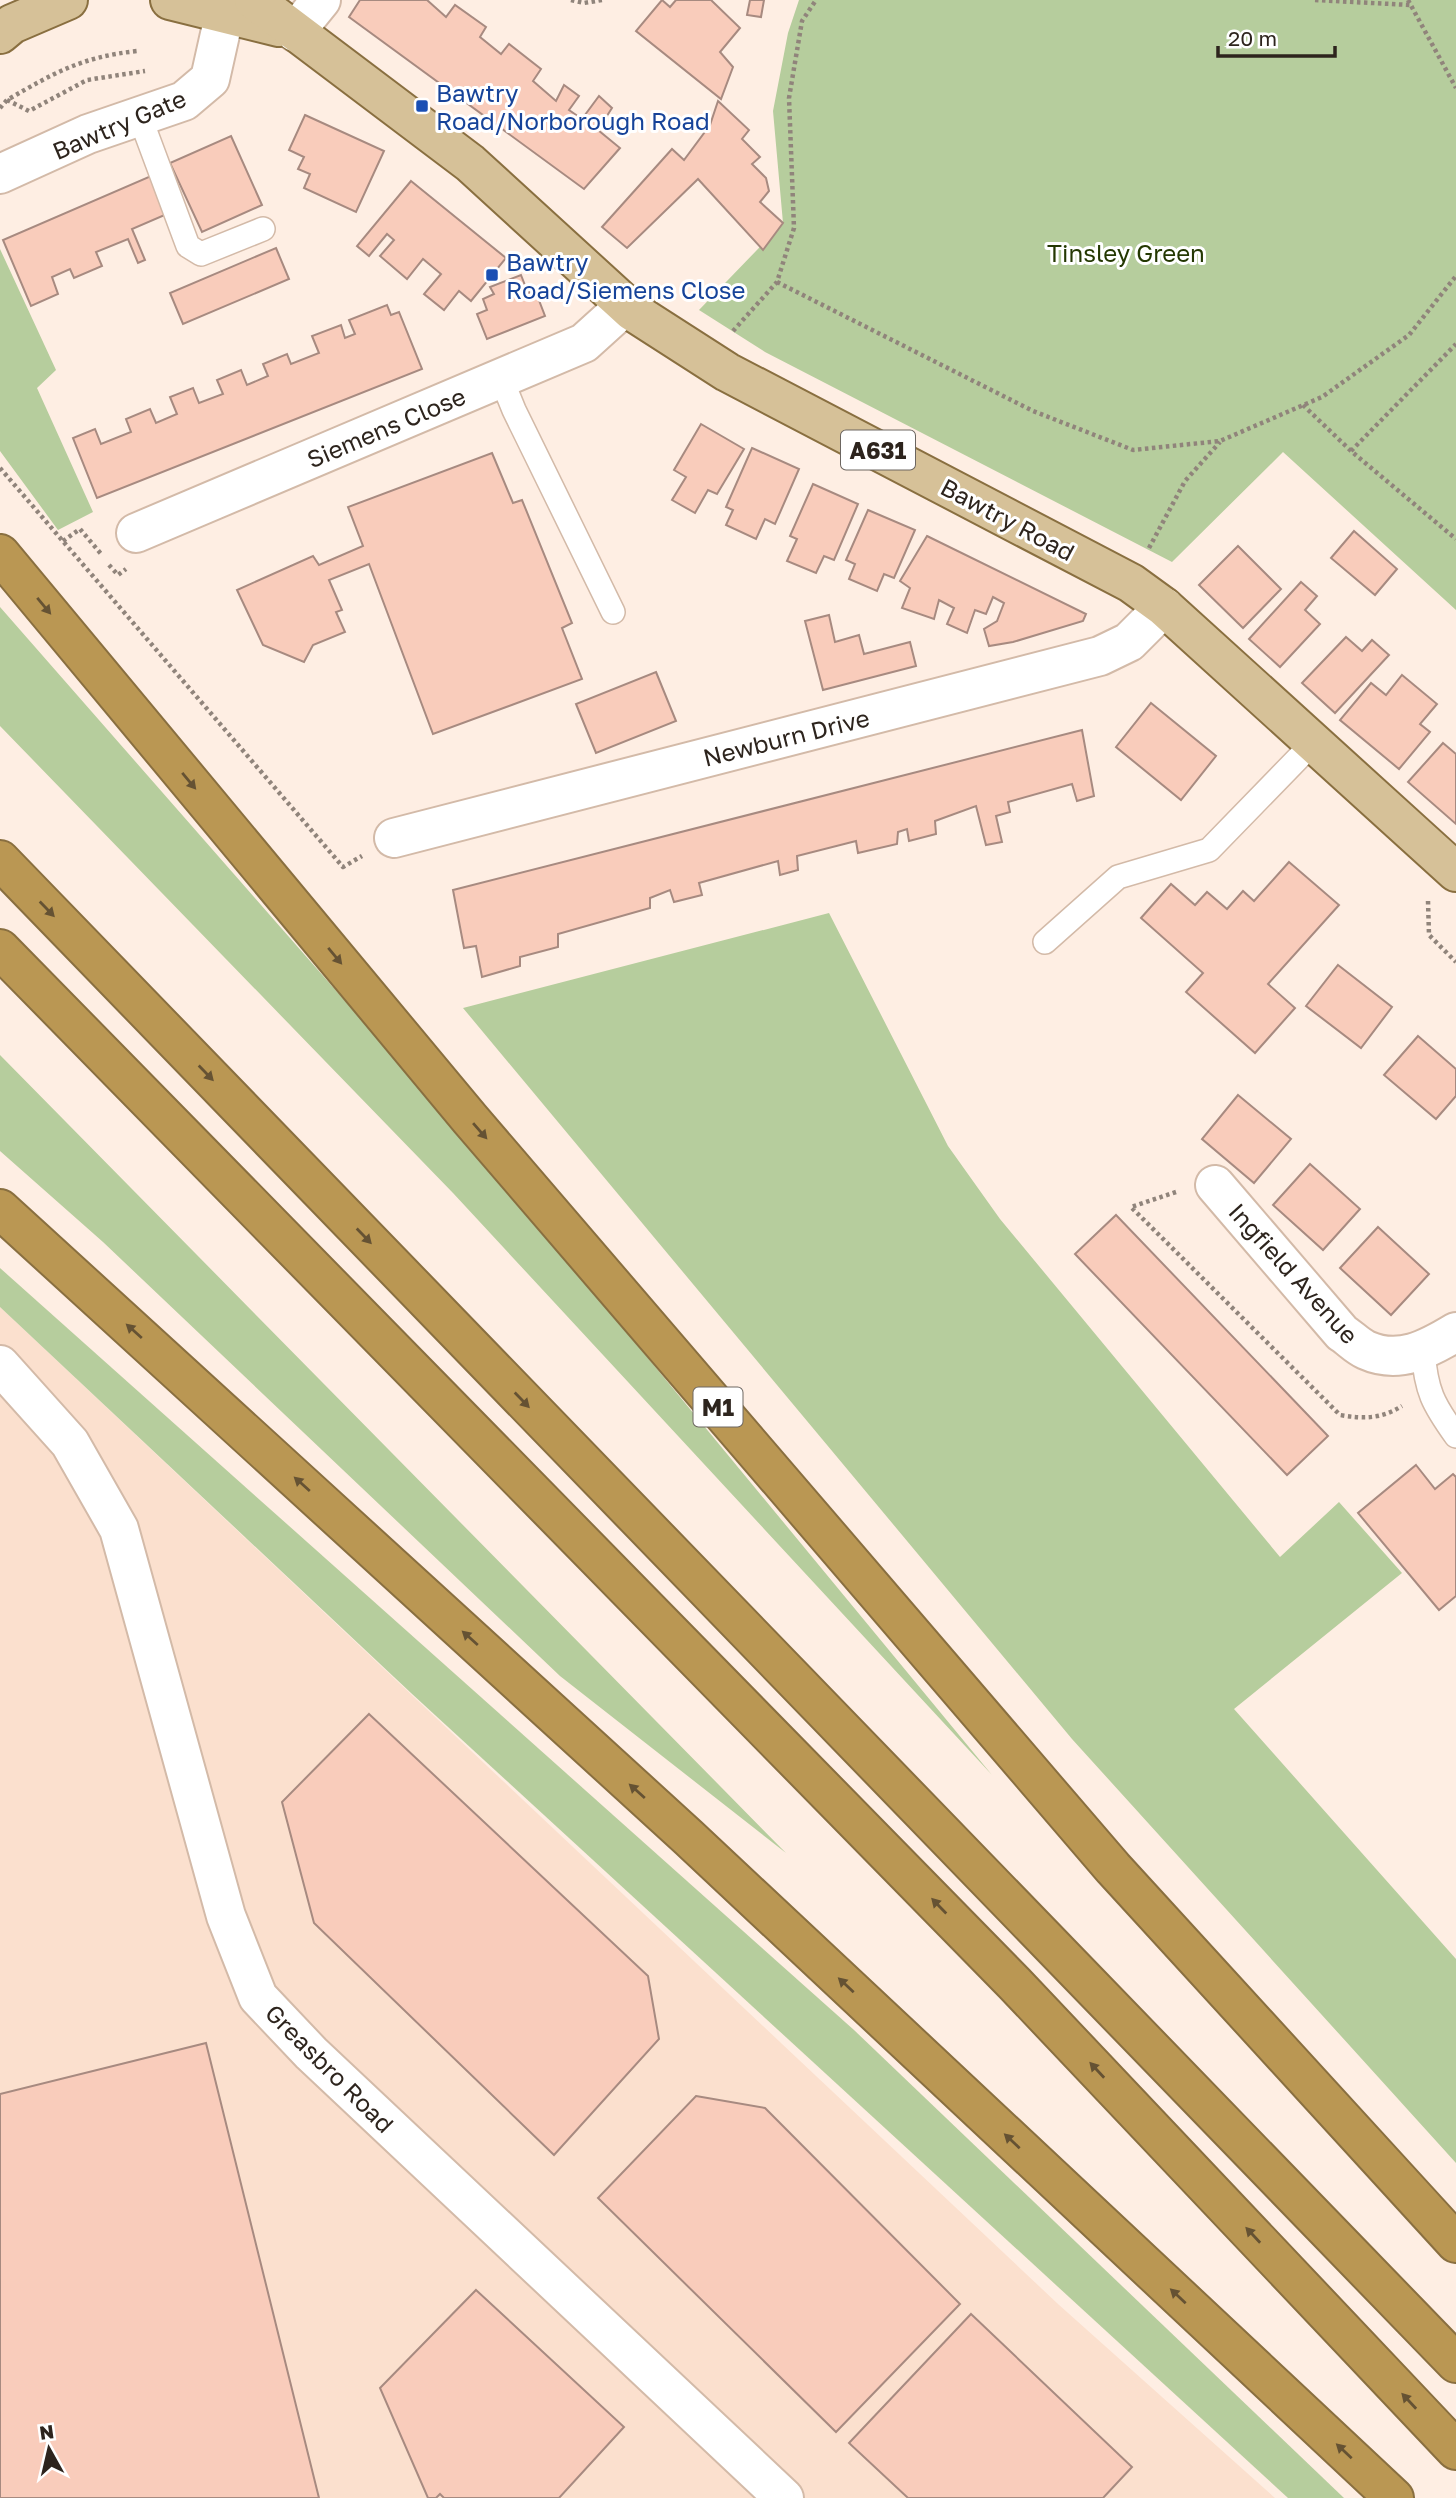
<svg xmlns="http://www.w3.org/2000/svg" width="1456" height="2498" font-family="'Golos Text',sans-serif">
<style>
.built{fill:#fbe0ce}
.green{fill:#b6cd9d}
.building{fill:#f9ccbb;stroke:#a78a80;stroke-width:2}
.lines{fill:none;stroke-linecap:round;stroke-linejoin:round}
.service-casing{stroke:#d3baa8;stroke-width:26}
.minor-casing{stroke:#d3baa8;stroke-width:42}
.primary-casing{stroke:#896f40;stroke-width:42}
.motorway-casing{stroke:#896f40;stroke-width:42}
.path{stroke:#90847b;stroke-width:4.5;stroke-dasharray:3.5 3.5;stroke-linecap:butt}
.service{stroke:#fff;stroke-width:23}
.minor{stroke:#fff;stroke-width:38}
.primary{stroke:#d6c198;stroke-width:38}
.motorway{stroke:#ba9753;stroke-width:38}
.oneway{fill:#655233}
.transit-dot{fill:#1a4fb4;stroke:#fff;stroke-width:2.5}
.labels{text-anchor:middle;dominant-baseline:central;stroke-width:6;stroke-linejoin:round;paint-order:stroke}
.shield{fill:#fff;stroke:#6c6661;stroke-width:2}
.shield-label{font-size:23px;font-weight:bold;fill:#2d241d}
.transit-label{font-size:24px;fill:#164399;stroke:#fff;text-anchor:start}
.street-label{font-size:24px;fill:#2d241d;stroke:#fff}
.park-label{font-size:24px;fill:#243802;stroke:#fff}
</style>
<rect width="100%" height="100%" fill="#feeee3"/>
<path class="built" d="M0,1307L1058,2304L1275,2498H0Z"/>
<g class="green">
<path d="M799,0H1456V610L1283,452L1172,562L765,352L699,310L783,223L773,111L788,33Z"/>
<path d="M0,249L56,370L37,388L93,512L58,530L0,451Z"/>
<path d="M0,607L487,1163L992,1775L453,1193L0,726Z"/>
<path d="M829,913L948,1146L1000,1219L1280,1557L1339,1502L1402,1573L1234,1709L1456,1959V2163L1072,1739L463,1008Z"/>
<path d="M0,1055L786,1853L560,1676L103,1242L0,1151Z"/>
<path d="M0,1268L854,2030L1344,2498H1288L411,1693L0,1307Z"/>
</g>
<g class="building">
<path d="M360,0H427L446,17L455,5L486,27L480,37L501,54L509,44L541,69L533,81L556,101L564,85L579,96L569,110L582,119L599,96L612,108L598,130L620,148L584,189L349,17Z"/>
<path d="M662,0L670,7L676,0H711L740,28L720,52L733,67L721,99L636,31Z"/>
<path d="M750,0H764L761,17L747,15Z"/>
<path d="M718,101L749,130L742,139L760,157L752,164L766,178L769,191L760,202L783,223L763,250L698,179L627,248L602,227L672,149L684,160L710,125Z"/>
<path d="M305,115L384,151L356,212L304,188L310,174L298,169L304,157L289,150Z"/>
<path d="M231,136L262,205L202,232L170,163Z"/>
<path d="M151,176L167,214L132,229L145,260L138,263L128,239L96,252L102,266L74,278L70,269L52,277L58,294L31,306L3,240Z"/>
<path d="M411,181L506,258L471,301L459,291L444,310L424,294L441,274L423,259L407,279L380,256L394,240L387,234L369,256L357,246Z"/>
<path d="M276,248L289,279L183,324L170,293Z"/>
<path d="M521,275L528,293L535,290L545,316L487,339L477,314L487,310L483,299L494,294L490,287Z"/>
<path d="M387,305L391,315L399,312L422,369L97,498L73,438L95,429L101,444L131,432L126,419L150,409L156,423L177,414L170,397L193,388L199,403L223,394L217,380L241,370L247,385L268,376L263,364L287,354L291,364L319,353L312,336L341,325L345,338L355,334L349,320Z"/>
<path d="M701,424L744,449L717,494L708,490L695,513L672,500L686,477L674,470Z"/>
<path d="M752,448L799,469L775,524L765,519L756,539L726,525L733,510L726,507Z"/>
<path d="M492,453L513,503L522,500L572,623L562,628L582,679L433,734L369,564L329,580L342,610L336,612L345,632L313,645L304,662L263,645L237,590L313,556L319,565L363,546L348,507Z"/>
<path d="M813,484L858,504L834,560L824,556L816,573L787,561L797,539L790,536Z"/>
<path d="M868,510L915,530L894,578L884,574L877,591L849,579L855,564L846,560Z"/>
<path d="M1354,531L1397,569L1375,595L1331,558Z"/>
<path d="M927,536L1086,614L1083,621L1013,642L989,646L984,629L997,621L1004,603L993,597L986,614L975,610L967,633L947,624L954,608L939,600L934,619L902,608L910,588L900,581Z"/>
<path d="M1238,546L1281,589L1243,628L1199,585Z"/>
<path d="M1301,582L1317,596L1305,610L1320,624L1280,667L1249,639Z"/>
<path d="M829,615L835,642L859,635L864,654L910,642L916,666L823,690L805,621Z"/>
<path d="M1346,637L1362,651L1372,640L1389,655L1335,713L1302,683Z"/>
<path d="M656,672L676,721L596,753L576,704Z"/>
<path d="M1402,675L1437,704L1420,724L1430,732L1399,769L1340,720L1371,683L1386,695Z"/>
<path d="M1151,703L1216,756L1181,800L1116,747Z"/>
<path d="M1082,730L1094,796L1077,801L1072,784L1008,802L1010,812L996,816L1002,842L986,845L976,806L935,821L936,834L909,841L907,829L898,832L897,844L858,853L856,841L797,856L798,870L780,875L778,861L699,883L702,895L674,902L670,890L650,898V908L558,934V947L520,957V966L482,977L476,946L464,948L453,890Z"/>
<path d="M1443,743L1456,754V824L1408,782Z"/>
<path d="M1289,862L1339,905L1268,984L1295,1008L1255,1053L1186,992L1203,973L1141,918L1171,884L1195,905L1207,892L1227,909L1243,891L1254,901Z"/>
<path d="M1338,965L1392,1007L1361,1048L1306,1006Z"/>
<path d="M1418,1036L1456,1069V1096L1436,1119L1384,1075Z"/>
<path d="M1238,1095L1291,1139L1254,1183L1202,1139Z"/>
<path d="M1310,1164L1360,1209L1323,1250L1273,1205Z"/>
<path d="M1116,1215L1328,1436L1287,1475L1075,1254Z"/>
<path d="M1378,1227L1429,1274L1391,1315L1340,1268Z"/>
<path d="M1416,1465L1435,1489L1453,1474L1456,1477V1596L1439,1610L1358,1513Z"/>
<path d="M369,1714L648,1976L659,2039L554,2155L314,1923L282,1802Z"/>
<path d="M206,2043L319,2498H0V2094Z"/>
<path d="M696,2096L765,2108L960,2304L836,2432L598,2198Z"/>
<path d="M476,2290L624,2427L559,2498H444L440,2494L436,2498H428L380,2388Z"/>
<path d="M971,2314L1132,2467L1103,2498H908L849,2443Z"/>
</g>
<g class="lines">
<g class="service-casing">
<g id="service">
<path d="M140,117L188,246L201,254L263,229"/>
<path d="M501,378L514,410L613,612"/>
<path d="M1045,942L1118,877L1209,850L1313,743"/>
<path d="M1423,1351C1426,1391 1433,1404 1456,1436"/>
</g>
</g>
<g class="minor-casing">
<g id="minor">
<path d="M295,32L321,0"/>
<path d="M0,174L88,134L184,101L210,79L225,12"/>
<path d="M136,533L584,343L626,305"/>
<path d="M394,838L1100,656L1129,642L1164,607"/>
<path d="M1215,1185L1342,1333C1350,1338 1357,1346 1366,1350C1399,1365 1428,1349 1456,1332"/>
<path d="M0,1365L70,1443L119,1529L226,1916L258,1997L311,2053L784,2498"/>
</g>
</g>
<g class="primary-casing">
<g id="primary">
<path d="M170,0L279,27"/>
<path d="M254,0L470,163L632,311L727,372L1131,583L1164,607L1456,872"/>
<path d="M0,34L12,24L68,0"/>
</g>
</g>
<g class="motorway-casing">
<g id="motorway">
<path d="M0,554L470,1119L1113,1868L1456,2243"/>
<path d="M0,860L1456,2363"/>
<path d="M0,949L1015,1984L1456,2450"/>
<path d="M0,1209L688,1837L1394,2498"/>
</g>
</g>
<g class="path">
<path d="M571,0L584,3L602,0"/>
<path d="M1315,0L1410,5"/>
<path d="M1408,0L1456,88"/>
<path d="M7,100L29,111L87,80L145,71"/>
<path d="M0,108L7,100C54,73 81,57 137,51"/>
<path d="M777,282L1033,411L1133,450L1220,441L1322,397L1409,335L1456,276"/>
<path d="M733,331L777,282L794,228L789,98L802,21L816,0"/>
<path d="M1303,405L1351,451L1456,539"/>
<path d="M1351,451L1456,344"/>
<path d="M0,468L343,867L362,856"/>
<path d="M63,541L80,529L102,555"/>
<path d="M1149,548L1185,481L1220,442"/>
<path d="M109,565L118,575L126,569"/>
<path d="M1428,901L1429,935L1456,962"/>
<path d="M1176,1192L1131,1207L1340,1415C1364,1419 1381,1419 1402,1406"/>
</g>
<use href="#service" class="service"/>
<use href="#minor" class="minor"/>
<use href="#primary" class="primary"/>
<use href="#motorway" class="motorway"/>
</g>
<defs><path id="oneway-solid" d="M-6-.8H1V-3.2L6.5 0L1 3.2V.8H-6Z" transform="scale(1.75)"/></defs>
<g class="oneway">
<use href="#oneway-solid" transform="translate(44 606) rotate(50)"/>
<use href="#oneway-solid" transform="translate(189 781) rotate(50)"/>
<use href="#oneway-solid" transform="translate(47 909) rotate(46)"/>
<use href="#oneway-solid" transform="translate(335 956) rotate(50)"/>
<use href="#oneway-solid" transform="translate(206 1073) rotate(46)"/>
<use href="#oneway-solid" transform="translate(480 1131) rotate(49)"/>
<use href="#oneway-solid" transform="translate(364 1236) rotate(46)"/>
<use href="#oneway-solid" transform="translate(134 1331) rotate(-138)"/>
<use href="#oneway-solid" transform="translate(522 1400) rotate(46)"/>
<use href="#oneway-solid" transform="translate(302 1484) rotate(-138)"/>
<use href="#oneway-solid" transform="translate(470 1638) rotate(-138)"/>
<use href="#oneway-solid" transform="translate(637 1791) rotate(-138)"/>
<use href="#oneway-solid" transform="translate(939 1906) rotate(-134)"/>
<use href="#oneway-solid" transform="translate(846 1985) rotate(-137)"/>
<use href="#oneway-solid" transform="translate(1097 2070) rotate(-133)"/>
<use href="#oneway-solid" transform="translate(1012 2141) rotate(-137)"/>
<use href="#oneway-solid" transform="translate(1253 2235) rotate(-133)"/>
<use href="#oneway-solid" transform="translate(1178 2296) rotate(-137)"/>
<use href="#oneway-solid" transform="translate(1409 2401) rotate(-133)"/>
<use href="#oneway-solid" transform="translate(1344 2451) rotate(-137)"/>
</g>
<g class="transit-dot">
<rect x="415" y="99" width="14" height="14" rx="3.5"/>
<rect x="485" y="268" width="14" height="14" rx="3.5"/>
</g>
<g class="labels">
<g class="shield">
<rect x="841" y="430.5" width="74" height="39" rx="5"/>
<rect x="693.5" y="1387.5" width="49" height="39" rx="5"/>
</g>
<g class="shield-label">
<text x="878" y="450">A631</text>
<text x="718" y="1407">M1</text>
</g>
<g class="transit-label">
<text x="436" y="92">Bawtry<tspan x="436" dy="28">Road/Norborough Road</tspan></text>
<text x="506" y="261">Bawtry<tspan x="506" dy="28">Road/Siemens Close</tspan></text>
</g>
<g class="street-label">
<text transform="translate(119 124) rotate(-23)">Bawtry Gate</text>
<text transform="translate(386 427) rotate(-23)">Siemens Close</text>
<text transform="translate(1008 519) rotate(28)">Bawtry Road</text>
<text transform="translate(786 737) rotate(-14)">Newburn Drive</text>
<text transform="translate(1294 1273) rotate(48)">Ingfield Avenue</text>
<text transform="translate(330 2068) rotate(45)">Greasbro Road</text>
</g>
<g class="park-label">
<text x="1126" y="252">Tinsley Green</text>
</g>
</g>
<g transform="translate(49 2449) rotate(352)" stroke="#ffffff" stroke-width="5" paint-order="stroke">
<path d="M0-5L12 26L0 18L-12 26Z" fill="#2d241d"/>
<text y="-10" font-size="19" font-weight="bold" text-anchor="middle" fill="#2d241d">N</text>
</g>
<path d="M1218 46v10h117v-10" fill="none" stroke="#2d241d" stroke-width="3.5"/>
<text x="1228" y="46" font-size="21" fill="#2d241d" stroke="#ffffff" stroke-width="5" paint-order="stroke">20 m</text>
</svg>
